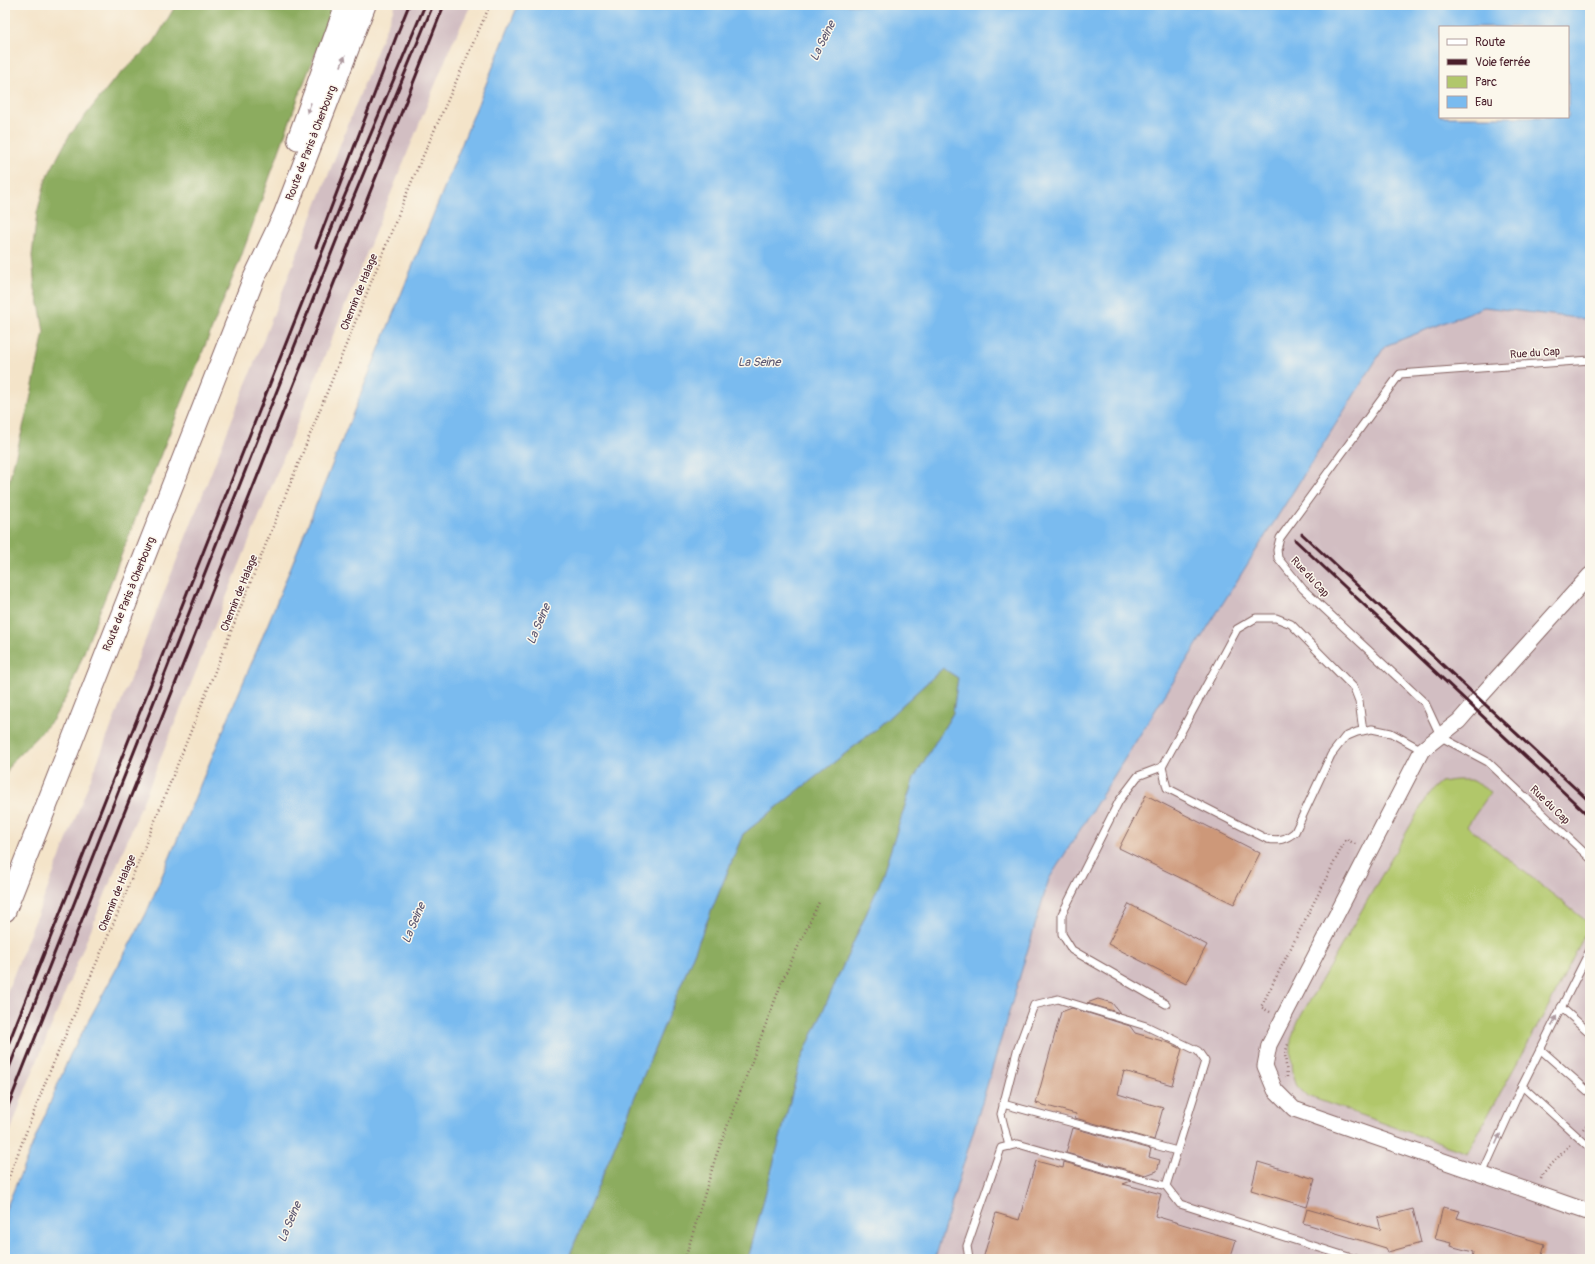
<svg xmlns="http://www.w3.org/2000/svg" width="1595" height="1264" font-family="Pangolin,sans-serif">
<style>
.industrial{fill:#d2bec2}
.green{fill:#b1c76b;stroke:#7e734b}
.forest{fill:#8cac5f;stroke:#6b6645}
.water{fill:#7abbef;stroke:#626d8d;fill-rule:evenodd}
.building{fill:#cd9879}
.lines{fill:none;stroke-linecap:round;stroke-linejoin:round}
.lane-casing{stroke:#866462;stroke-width:9}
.street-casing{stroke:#866462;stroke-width:17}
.secondary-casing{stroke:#866462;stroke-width:23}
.path{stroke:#866462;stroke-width:2.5;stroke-dasharray:1 3;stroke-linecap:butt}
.lane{stroke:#fff;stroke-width:7}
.street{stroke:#fff;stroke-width:15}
.secondary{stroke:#fff;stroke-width:21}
.rail{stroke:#4a1f2b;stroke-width:3}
.oneway{fill:#ae9aa0}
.labels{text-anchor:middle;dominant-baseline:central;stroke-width:3;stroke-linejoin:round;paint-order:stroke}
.street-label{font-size:11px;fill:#4a1f2b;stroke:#fbf7ec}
.water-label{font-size:12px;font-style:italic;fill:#5b5670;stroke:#fbf7ec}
</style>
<rect width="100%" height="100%" fill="#fbf7ec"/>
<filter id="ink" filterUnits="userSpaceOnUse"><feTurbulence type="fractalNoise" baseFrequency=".025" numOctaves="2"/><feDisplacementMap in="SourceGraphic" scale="8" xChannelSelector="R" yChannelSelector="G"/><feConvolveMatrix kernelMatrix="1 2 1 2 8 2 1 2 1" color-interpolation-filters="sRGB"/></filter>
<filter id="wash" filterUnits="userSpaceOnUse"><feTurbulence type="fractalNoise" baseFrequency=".012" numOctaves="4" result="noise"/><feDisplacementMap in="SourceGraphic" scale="16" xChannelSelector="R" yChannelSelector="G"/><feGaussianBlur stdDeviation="0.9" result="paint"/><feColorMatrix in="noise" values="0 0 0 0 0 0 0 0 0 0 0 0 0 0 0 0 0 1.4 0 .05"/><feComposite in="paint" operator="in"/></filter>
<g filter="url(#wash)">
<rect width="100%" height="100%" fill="#f4e4c9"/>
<g class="industrial">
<path d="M395,5H471L451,46L25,1091L5,1147V997Z"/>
<path d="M1484,307L1585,319L1590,324V1259H935L1049,879L1385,346Z"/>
</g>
<path class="green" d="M1456,780H1471L1491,792L1467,826L1590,924L1553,998L1467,1153L1307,1096L1297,1086L1293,1073L1291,1053V1040L1298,1021L1429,793L1441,782Z"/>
<g class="forest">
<path d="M176,5H335L301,90L241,257L144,496L68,694L52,721L11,763L5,776V497L30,400L44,332L40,308L35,289L32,256L37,213L46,179L69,136L113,81L154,42Z"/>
<path d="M943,668L958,678L953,713L914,778L880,883L801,1060L748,1259H568L743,834L875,730Z"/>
</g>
<path class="water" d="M518,5H1590V324L1585,319L1484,307L1385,346L1049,879L935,1259H748L801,1060L880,883L914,778L953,713L958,678L943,668L875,730L743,834L568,1259H5V1211L70,1055L146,914L267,626ZM1440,27H1568V117H1440Z"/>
<g id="blocks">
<g class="building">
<path d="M1146,795L1260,853L1234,904L1119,848Z"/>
<path d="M1129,904L1207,945L1186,984L1108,944Z"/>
<path d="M1098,999L1112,1003L1120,1013L1087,1003Z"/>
<path d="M1072,1008L1130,1026L1135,1033L1169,1043L1182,1049L1172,1085L1124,1071L1118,1094L1163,1108L1154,1140L1075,1118L1076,1114L1036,1103L1061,1012Z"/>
<path d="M1073,1128L1151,1149L1149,1157L1160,1160L1157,1171L1146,1175L1066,1153Z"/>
<path d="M1036,1161L1063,1168L1064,1162L1131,1181L1123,1184L1161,1194L1155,1216L1236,1240L1230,1259H983L996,1213L1019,1220Z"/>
<path d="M1258,1162L1315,1179L1307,1207L1251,1190Z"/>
<path d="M1443,1207L1460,1211L1457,1218L1545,1244L1541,1259H1472L1473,1252L1450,1246L1451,1243L1435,1239Z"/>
<path d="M1307,1209L1381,1230L1378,1218L1413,1209L1421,1243L1388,1252L1386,1248L1303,1223Z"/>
</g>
</g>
</g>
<g filter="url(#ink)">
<use href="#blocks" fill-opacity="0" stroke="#866462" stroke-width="1"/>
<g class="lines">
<g class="lane-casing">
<g id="lane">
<path d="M1590,360L1400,374L1280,538L1277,550L1278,558L1303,589L1425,703L1441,737L1488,762L1590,858"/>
<path d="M1363,731L1359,701L1354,688L1291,624L1276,618H1256L1237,629L1162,767L1167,788L1267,839C1279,841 1285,840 1295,832L1331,755L1345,737L1357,732L1372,729L1391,733L1422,750"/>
<path d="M1162,767L1138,776L1119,801L1062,914V934L1072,950L1166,1004"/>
<path d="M1561,1007L1590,1033"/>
<path d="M1540,1049L1590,1093"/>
<path d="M1522,1086L1590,1148"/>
<path d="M1003,1104L1177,1151"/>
<path d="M1009,1146L1001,1114L1017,1051L1034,1005L1058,999L1146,1026L1198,1051L1205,1061L1166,1186"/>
<path d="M1482,1174L1522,1086L1590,950"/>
<path d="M969,1259L967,1246L1001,1148L1018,1144L1166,1186L1180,1204L1355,1259"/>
<path d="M1589,1259L1590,1255"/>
</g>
</g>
<g class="street-casing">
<path id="street" d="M1590,575L1479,698L1459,721L1422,750L1269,1045L1265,1066L1275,1090L1294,1109L1590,1212"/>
</g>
<g class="secondary-casing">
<g id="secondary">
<path d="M298,139L346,5"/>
<path d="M5,911L254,278L284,215L365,5"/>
</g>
</g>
<g class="path">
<path d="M1270,1012L1261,1007L1346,839L1357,845"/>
<path d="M1287,1077L1285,1054L1288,1044"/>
<path d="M1583,1129L1590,1121"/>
<path d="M1541,1179L1543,1174L1571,1143"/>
<path d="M5,1187L47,1078L117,915L411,183L490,5"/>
<path d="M685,1259L716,1156L783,979L820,900"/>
</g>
<use href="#lane" class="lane"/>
<use href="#street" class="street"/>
<use href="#secondary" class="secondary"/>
<g class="rail">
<path d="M316,247L398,32L409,5"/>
<path d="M1302,534L1590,802"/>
<path d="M1295,540L1590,817"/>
<path d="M5,1052L340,207L425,5"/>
<path d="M5,1078L348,211L433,5"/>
<path d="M5,1114L444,5"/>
</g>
</g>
<defs><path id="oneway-solid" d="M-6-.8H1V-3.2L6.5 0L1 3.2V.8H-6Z"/></defs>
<g class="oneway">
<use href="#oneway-solid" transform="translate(343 61) rotate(-69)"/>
<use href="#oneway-solid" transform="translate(309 108) rotate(110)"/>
<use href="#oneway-solid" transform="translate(1554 1021) rotate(-63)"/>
<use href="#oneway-solid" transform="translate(1498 1139) rotate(-66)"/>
</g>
</g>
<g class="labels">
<g class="street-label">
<text transform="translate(311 143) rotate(-69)">Route de Paris à Cherbourg</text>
<text transform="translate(359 292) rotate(-68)">Chemin de Halage</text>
<text transform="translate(1535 353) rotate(-4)">Rue du Cap</text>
<text transform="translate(1310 577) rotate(47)">Rue du Cap</text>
<text transform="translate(239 593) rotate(-68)">Chemin de Halage</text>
<text transform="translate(129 594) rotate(-68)">Route de Paris à Cherbourg</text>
<text transform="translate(1550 805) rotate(44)">Rue du Cap</text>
<text transform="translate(117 893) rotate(-68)">Chemin de Halage</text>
</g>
<g class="water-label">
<text transform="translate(823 41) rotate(-64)">La Seine</text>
<text x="759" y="362">La Seine</text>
<text transform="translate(539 624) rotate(-67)">La Seine</text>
<text transform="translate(414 923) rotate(-67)">La Seine</text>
<text transform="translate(290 1222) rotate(-67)">La Seine</text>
</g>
</g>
<rect width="1595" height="1264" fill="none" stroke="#fbf7ec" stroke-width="20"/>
<rect x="1439" y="26" width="130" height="92" fill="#fbf7ec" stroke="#b4a19f"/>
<rect x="1447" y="39" width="20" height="6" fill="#ffffff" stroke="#b4a19f"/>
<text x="1475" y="46" font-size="12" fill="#4a1f2b">Route</text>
<rect x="1447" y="59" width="20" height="6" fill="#4a1f2b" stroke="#b4a19f"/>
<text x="1475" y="66" font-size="12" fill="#4a1f2b">Voie ferrée</text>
<rect x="1447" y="76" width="20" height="12" fill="#b1c76b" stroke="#b4a19f"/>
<text x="1475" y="86" font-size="12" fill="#4a1f2b">Parc</text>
<rect x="1447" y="96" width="20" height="12" fill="#7abbef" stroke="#b4a19f"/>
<text x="1475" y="106" font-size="12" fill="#4a1f2b">Eau</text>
</svg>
